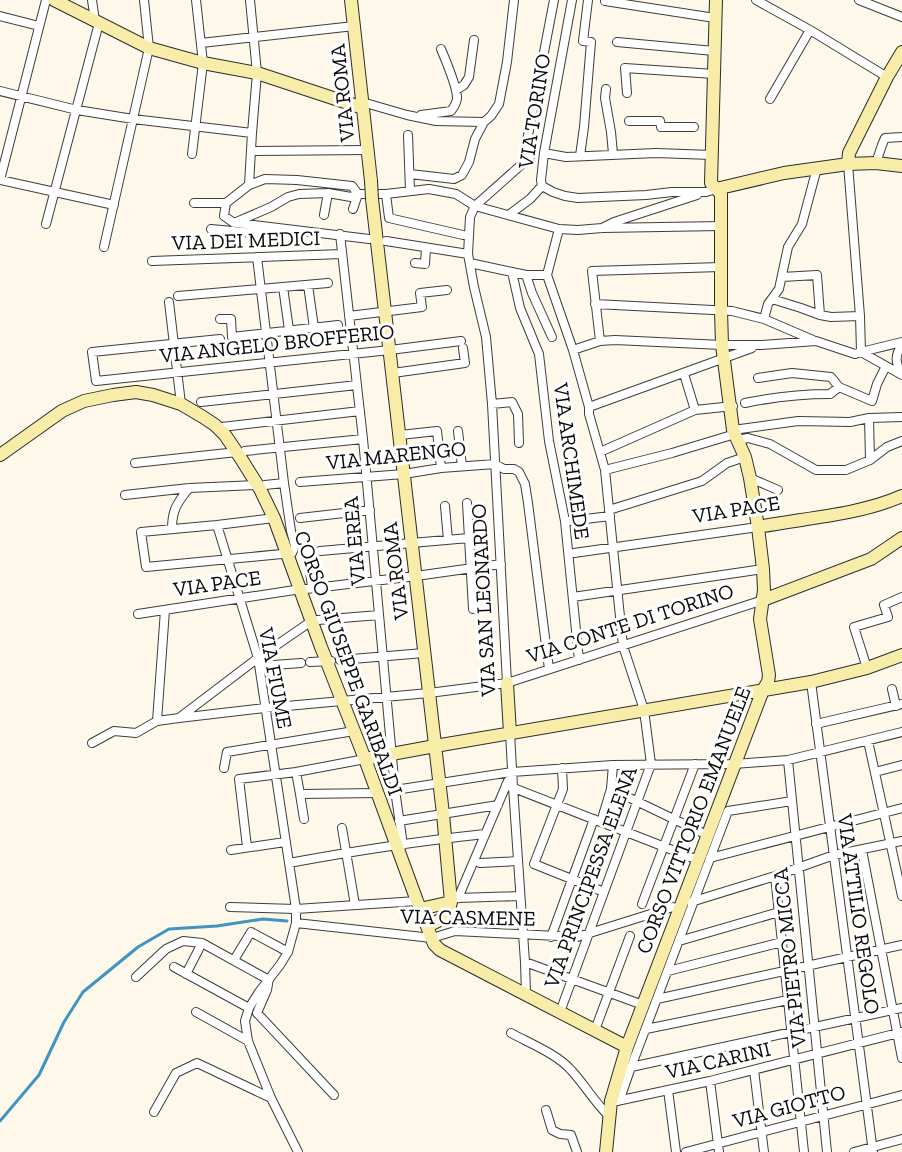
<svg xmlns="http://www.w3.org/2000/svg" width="902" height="1152" font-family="'Zilla Slab',serif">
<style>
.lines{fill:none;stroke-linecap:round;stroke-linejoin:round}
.stream{stroke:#3f94c1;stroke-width:3}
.street-casing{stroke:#3d3d3d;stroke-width:10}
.secondary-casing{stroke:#2c2c2c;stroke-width:14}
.street{stroke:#fff;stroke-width:8}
.secondary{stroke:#f8eca9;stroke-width:12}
.secondary-bridge-casing{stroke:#2c2c2c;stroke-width:14;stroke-linecap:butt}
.secondary-bridge{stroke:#f8eca9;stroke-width:12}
.labels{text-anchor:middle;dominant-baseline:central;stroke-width:6;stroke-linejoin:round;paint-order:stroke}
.street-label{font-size:21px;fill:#0a0a0a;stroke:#fff}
</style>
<rect width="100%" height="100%" fill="#fdf8e9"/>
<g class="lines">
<path class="stream" d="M0,1121L39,1075L64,1022L83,992L138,947L169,929L217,926L263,919L287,921"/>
<g class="street-casing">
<path id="street" d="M46,0L0,180L114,205
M92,0L95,21
M756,0L810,30L887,77
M859,0L902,17
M605,1L715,18
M0,16L39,26
M617,42L714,51
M201,43L354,26
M606,89L605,98L611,132L613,154
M456,90L464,85L469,77L474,40
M0,91L77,110L133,119L252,133
M627,93L625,68L714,74
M770,99L810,30
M362,102L407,115L436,121L484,122
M421,115L451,111C454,107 457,103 457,98C457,86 446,61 441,49
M629,121H660L661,127H694
M408,135L410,191
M251,151L368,150
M544,153L566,157L656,153L712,155
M192,154L203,63L196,0
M580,156L584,127L591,42L583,41L588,0
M876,163L882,145L885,138L902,137
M410,174L454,179L462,175L469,162L475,139L484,122L491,116L499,104L507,62L514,0
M249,185L252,133L257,73L250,0
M542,186L553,192L565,196L578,198L646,195L672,192H706L716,189
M386,194L389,218L463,235
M194,203H226L249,185L265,179L297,180L352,186L358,194
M226,203L224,216L234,223L271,207L288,197L299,194L328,193L351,197L358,194H386L429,189L456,194L475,206L559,229L578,230L602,228L721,226
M353,209L358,194
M510,214L530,199L542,186L541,180L544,153L572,0
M324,215L328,193
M237,223L369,239
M46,224L99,23
M602,228L614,222L697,195
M211,229L254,233L279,232
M559,229L547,275L573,350L589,407V414L605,470L623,646L644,710L651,764L560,1012
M340,234L363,439L395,790L403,845
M386,241L468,254
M104,247L149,48L144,0
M257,257L284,483L291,531L295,546L292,553L146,567L141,532L217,525L274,518
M152,261L342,254
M415,263L425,264L426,248
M470,263L526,275H547
M512,272L520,308L539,354L549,441L565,521L579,660
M526,275L532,293L552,337
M782,277L817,275L820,315
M308,285L314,328
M283,287L291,344
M178,296L328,283
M772,299L801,308L820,315L831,317L860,316
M169,302L181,404
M595,304L732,311L764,319L813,340
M349,316L422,307L420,293L447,290
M220,319H231L232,337L338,325
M764,319L768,304L779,289L788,247L802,224L817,168
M220,339L92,352L96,381L390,350L461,341
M600,341L592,271L720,267
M573,350L600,341L615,340L722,345H761L816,341L855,354L861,352L860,316L848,164
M861,352L902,375
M861,352L902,342
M393,373L465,363L463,348
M684,374L695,410
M901,374C896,363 894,356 902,345
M758,378L792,373L831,377L839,387
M201,402L357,385
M745,403C774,397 801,394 830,394L839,387L872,401L877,384L886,366
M492,404L512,402L518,414L519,443
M589,407L752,348
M869,418L870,460
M222,427L360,411
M733,430L798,421L850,422L869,418L902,417
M458,431L462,466
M400,435L437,431L441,468
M738,440L748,438L770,444L816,470H846L870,460L887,447L902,441
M245,451L363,439
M600,452L695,410L733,406
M135,463L237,452
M605,470L672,453L735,434
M750,478L778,490
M300,482L404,474L441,468L495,464L504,469H514L519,472L525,484L528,503L549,669
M265,485L284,483
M125,495L189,488L257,485
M467,503L469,538
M445,506L448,540
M609,510L702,481L727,463L745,457
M300,518L370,510
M569,521L610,516
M217,525L258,658L296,909V923
M172,529C172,510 177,503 189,488
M320,551L469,538L473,609
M308,552L312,588
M574,553L758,527
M306,589L416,576L501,564
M573,597L763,569
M165,610L157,721L179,718L258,658L313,620
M138,614L301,589
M318,620L379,615
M340,660L424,653
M310,662L331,661
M260,666L301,663
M867,668L854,627L888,617L884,605L902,597
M811,682L873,1152
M507,683L492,404L486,337L474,287L468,254L470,217L475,206L530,157L531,153L526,146L554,0
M892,689L896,706
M179,718L265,708L429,693L507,683L763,600
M816,724L902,704
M510,733L513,787L525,962L526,994
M868,741L902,896
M92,743L114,731L136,733L157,721
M788,760L827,1152
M224,768L227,752L354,731
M562,768L563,789L534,864L604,892
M296,772L300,794L378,793
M875,772L902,765
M506,785L698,860
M611,789L707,835
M395,790L512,772L613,765L734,764L788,760L902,732
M300,794L304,819
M399,821L498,805
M601,822L611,789L613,765
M342,828L355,905
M247,847L239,779L296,772L365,759
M231,850L285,842
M862,850L902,1058
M710,858L902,808
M289,863C354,851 419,841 485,834
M480,863L518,861
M775,876L804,1152
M458,898L508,781
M455,899L458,898L520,896
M691,902L775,876L834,855L902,841
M642,904L695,764
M230,907L296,909L417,901
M551,937L594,819
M679,941L779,912
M234,960L251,932L288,952
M525,962L643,1005
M174,967L249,1008
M668,971L782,942
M186,974L202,943L206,945
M136,977L166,949L183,941L202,943L269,980
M268,984L267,990L257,1013L334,1095
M657,999L902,945
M196,1012L248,1041
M646,1029L788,1000
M595,1030L630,936
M511,1033C529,1043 557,1054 571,1070C585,1085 595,1103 610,1117
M631,1067L902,1008
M754,1070L764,1152
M710,1081L719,1152
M668,1090L676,1152
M621,1100L622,1093L631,1067L728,811L792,801
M617,1101L710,1081L902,1032
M546,1110L552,1130L560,1134L571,1135L577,1152
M154,1112L176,1073L197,1063L271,1098
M298,1152L271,1098L248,1041L245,1021L249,1008L259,992L280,965L288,952L296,923L432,938L455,931L577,937L673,907
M686,1152L902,1095
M854,1152L902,1139"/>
</g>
<g class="secondary-casing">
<path id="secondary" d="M54,0L149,48L203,63L257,73L363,108
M351,0L371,181
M848,164L849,153L887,77L902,52
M716,189L784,173L848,164L876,163L902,166
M372,199L443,814L451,902C448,918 441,920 427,926
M0,455L62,411L84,401L113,395L136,392L153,395L181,404L203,417L215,425L225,435L240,457L260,489L274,518L321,647L365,759L417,901L434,944L440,950L627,1047
M758,527C805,518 859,515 902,496
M763,600L871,559L902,538
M507,683L510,733
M365,759L435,746L811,682L867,668L902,655
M420,909L451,902
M606,1152L611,1101L627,1047L763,690L768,682L769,675L760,619L764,590L763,569L758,527L750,478L745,457L733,430L722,345L721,310V194L711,183L716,0"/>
</g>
<use href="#street" class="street"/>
<use href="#secondary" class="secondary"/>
<g class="secondary-bridge-casing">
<path id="secondary-bridge" d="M371,181L372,199"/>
</g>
<use href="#secondary-bridge" class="secondary-bridge"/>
</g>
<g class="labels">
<g class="street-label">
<text transform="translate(342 93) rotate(-96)">VIA ROMA</text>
<text transform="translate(534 111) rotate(-81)">VIA TORINO</text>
<text transform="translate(246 240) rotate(-2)">VIA DEI MEDICI</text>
<text transform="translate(277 343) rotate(-6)">VIA ANGELO BROFFERIO</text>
<text transform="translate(396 455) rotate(-6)">VIA MARENGO</text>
<text transform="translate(572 461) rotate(82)">VIA ARCHIMEDE</text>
<text transform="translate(736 509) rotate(-9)">VIA PACE</text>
<text transform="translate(354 541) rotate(-95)">VIA EREA</text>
<text transform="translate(395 571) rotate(-97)">VIA ROMA</text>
<text transform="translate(217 583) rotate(-8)">VIA PACE</text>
<text transform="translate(483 600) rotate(-93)">VIA SAN LEONARDO</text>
<text transform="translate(630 623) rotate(-18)">VIA CONTE DI TORINO</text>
<text transform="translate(349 663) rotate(70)">CORSO GIUSEPPE GARIBALDI</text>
<text transform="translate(276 678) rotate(79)">VIA FIUME</text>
<text transform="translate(693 820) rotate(-69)">CORSO VITTORIO EMANUELE</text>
<text transform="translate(590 877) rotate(-70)">VIA PRINCIPESSA ELENA</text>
<text transform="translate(859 914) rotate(82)">VIA ATTILIO REGOLO</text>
<text transform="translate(468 917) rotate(1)">VIA CASMENE</text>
<text transform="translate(789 958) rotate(-96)">VIA PIETRO MICCA</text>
<text transform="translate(718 1060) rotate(-13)">VIA CARINI</text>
<text transform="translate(789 1106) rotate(-15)">VIA GIOTTO</text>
</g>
</g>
</svg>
